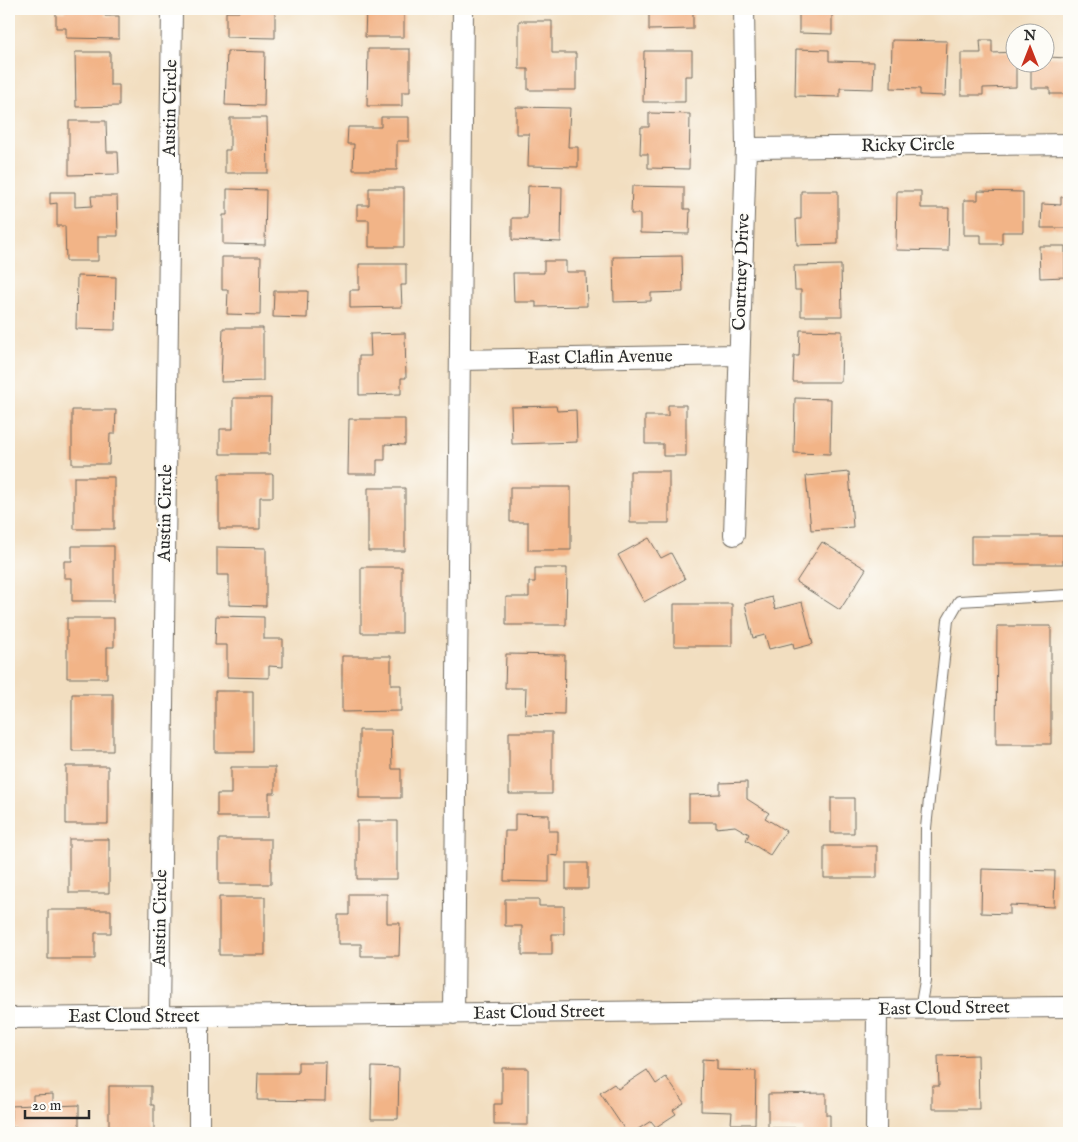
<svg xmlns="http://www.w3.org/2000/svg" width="1078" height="1142" font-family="'IM FELL English',serif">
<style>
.building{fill:#f2b487}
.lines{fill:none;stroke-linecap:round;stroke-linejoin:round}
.service-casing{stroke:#716a5f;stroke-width:12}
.minor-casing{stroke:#716a5f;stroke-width:22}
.service{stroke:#fff;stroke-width:10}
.minor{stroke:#fff;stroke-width:20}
.labels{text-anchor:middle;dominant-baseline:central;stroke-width:4;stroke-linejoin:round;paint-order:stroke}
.street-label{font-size:18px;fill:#2b2b2b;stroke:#fdfcf7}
</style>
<rect width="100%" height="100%" fill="#fdfcf7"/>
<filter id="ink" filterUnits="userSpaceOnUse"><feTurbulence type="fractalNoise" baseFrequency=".02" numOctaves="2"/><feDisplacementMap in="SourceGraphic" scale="10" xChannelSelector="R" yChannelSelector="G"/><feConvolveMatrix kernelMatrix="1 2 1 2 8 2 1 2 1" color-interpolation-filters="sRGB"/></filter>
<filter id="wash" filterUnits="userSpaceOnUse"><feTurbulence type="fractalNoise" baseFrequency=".0096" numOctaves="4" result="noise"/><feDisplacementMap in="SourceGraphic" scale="20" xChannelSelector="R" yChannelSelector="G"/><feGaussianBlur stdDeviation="1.12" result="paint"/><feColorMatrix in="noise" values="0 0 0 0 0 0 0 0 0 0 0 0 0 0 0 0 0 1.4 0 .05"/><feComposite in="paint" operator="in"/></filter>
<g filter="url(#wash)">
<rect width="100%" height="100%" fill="#f2dec0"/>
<g id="blocks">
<path class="building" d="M65,9H105V16H119V39L66,38V28H56V12H65Z
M239,9H275V38L226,37V12H239Z
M366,9H404V37H365Z
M649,9H693V29L649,30Z
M799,9H842V11H832V34L799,33Z
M519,21H552V53H576V90H528V69H519Z
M892,40L947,41L945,96L920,95V89L891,88Z
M980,40H992V53L1016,52V87L983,88V95H961V53H981Z
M368,49H410V92H402V106H367Z
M796,49L829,50V61L874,62L873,89L840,88V97L795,96Z
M227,51L265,52L264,106L225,105Z
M644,51H692V76H685V102H643Z
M75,52H110V85H119V106L76,107Z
M1046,57L1069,58V94H1050V88H1031V62H1046Z
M516,107L570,108L568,147H578V167L528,166L529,134H516Z
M649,113L690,114L689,169L648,168V154H640L641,127H649Z
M381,117H409V141H397V170H353L354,144H347L348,127H381Z
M230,118H267L268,173H225V150H230Z
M69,121H106L107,152H118L119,174L69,175Z
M528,186L562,187L561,242L512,240V218H527Z
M632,186L684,187V209H690L689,234L640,233V214H631Z
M369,188H404V247H369V220H357V205H369Z
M227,189L266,190L265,245L223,244V215H227Z
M801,191H838V244L797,245L796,219H801Z
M897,191H921V208H949L948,251L896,250Z
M978,191L1023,192V232H1002V244H981V235H964V200H978Z
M50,192H75V207L92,206L91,196H117L118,236H98V261H66L65,226H57V203L50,204Z
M1061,197H1069V228H1041L1042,204L1061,205Z
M1039,246H1065V277L1040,278Z
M682,256L683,292L651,293V301L614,302L613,257Z
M222,257H261L260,315L227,314L228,290H222Z
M544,261H566V272H586L587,306L536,307V302H514L513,273H544Z
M359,264H406V285H401L402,307L350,308V290H359Z
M841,265L842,316H801V290H795L794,266Z
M77,276L116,277L115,330L76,329Z
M274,291H308L307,318L273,317Z
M223,328H263V381L221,382Z
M800,330L842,331L841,382H793L794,356H799Z
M405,333L406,378H401V394L359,395V356H371L370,334Z
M233,398H271L270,454H220V429H233Z
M795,398L831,399L830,454L794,453Z
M668,405H686V456H663V444H645V416H668Z
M556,406L557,411L576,410L577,442L512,444L511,407Z
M72,410H116L115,434H110L109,464H72Z
M349,419H405V445L385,444V460H377V474H348Z
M630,471H669V523H630Z
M849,472L853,527L811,530L806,476Z
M219,474H273V497H260V529H219Z
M74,477H114V529H74Z
M510,487H571V550H528V522H510Z
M368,488H405V551H368Z
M971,536H1063V564H971Z
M649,538L661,558L671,553L685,579L644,602L618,555Z
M822,542L866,569L840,610L796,582Z
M72,546H114V601H72V578H64V561H72Z
M217,547L266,548V606L229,605V575H217Z
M361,567H402V633H361Z
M535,568H567L566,625H506V597H529V582H535Z
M772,597L775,609L802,602L813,644L794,649L793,643L769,649L765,635L753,638L745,604Z
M674,604H732V646H674Z
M216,616L264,617V639H283V667L269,666V678L227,677V645H215Z
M67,618H114V647H107V678H67Z
M997,626H1051V744H996Z
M506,654L565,655L564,715L525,714L526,688H505Z
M342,656H391V685H401V711L342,712Z
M215,691H253V752H215Z
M72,694H113V751H72Z
M359,730H391L392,769H401V798H359Z
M509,732H552V794H509Z
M66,766H108V824H66Z
M231,767H275V793H269V817H217V794H231Z
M747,782V799L769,813L765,818L786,831L770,855L746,840L749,834L735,826L716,828V822H689V795L720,794V783Z
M831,798H854V833H831Z
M515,814L549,815V831H558V856L549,855V882L504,881L505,831H515Z
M357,821H397V879H357Z
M69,839H109V893H69Z
M219,839H271V884H219Z
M824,846H877V878H824Z
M566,863H588V889H566Z
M982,869L1055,871L1054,907L1010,905V914L981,913Z
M349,894H387V923H400L399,956H361V944H338V915H349Z
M219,897H265V955H219Z
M505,899H539V906H564V934H552V955H522V926H505Z
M48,910H111V933H95V959H48Z
M978,1055L979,1109H932V1086H939L938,1056Z
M702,1059L717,1060V1070L756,1071L755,1124H731L732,1112L701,1111Z
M298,1062H326L325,1101L257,1100L258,1073H298Z
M372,1067L399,1068L398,1119H371Z
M502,1068H528V1125H494V1104H502Z
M647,1070L656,1084L666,1077L684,1103L673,1110L676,1114L656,1127L651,1121L632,1133H627L600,1093L614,1084L618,1089Z
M109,1086H151V1105H154V1133H109Z
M826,1093V1115H830V1133H803V1128H768V1094Z
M53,1094V1106L79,1105V1132L18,1133V1128H11V1106L33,1105V1095Z"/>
</g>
</g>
<g filter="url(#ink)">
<use href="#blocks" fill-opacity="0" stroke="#716a5f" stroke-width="1"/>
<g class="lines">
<g class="service-casing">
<path id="service" d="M920,1009L925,981L926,828L948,620L959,601L1069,595"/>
</g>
<g class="minor-casing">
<path id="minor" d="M746,148L1069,144
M460,360L739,355
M734,535L746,148L744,9
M454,1014L463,9
M159,1017L172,9
M9,1018L1069,1007
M199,1133V1017
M876,1133L877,1009"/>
</g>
<use href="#service" class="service"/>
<use href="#minor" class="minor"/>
</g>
</g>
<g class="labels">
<g class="street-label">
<text transform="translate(171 108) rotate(-89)">Austin Circle</text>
<text transform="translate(908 146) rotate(-1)">Ricky Circle</text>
<text transform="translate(742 272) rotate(-88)">Courtney Drive</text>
<text transform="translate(600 358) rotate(-1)">East Claflin Avenue</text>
<text transform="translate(166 513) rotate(-89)">Austin Circle</text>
<text transform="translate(161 918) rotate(-89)">Austin Circle</text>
<text transform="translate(944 1009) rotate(-1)">East Cloud Street</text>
<text transform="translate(539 1013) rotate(-1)">East Cloud Street</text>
<text x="134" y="1017">East Cloud Street</text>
</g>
</g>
<rect width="1078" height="1142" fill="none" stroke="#fdfcf7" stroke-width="30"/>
<g transform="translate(1030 48)"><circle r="24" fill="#fdfcf7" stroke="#a9a8a5"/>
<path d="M0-4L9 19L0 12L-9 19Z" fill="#c8321e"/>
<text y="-8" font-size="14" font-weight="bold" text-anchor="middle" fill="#2b2b2b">N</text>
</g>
<path d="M25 1110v8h64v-8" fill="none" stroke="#2b2b2b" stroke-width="2.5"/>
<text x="32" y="1110" font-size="15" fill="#2b2b2b" stroke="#fdfcf7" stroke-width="4" paint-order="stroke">20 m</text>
</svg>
